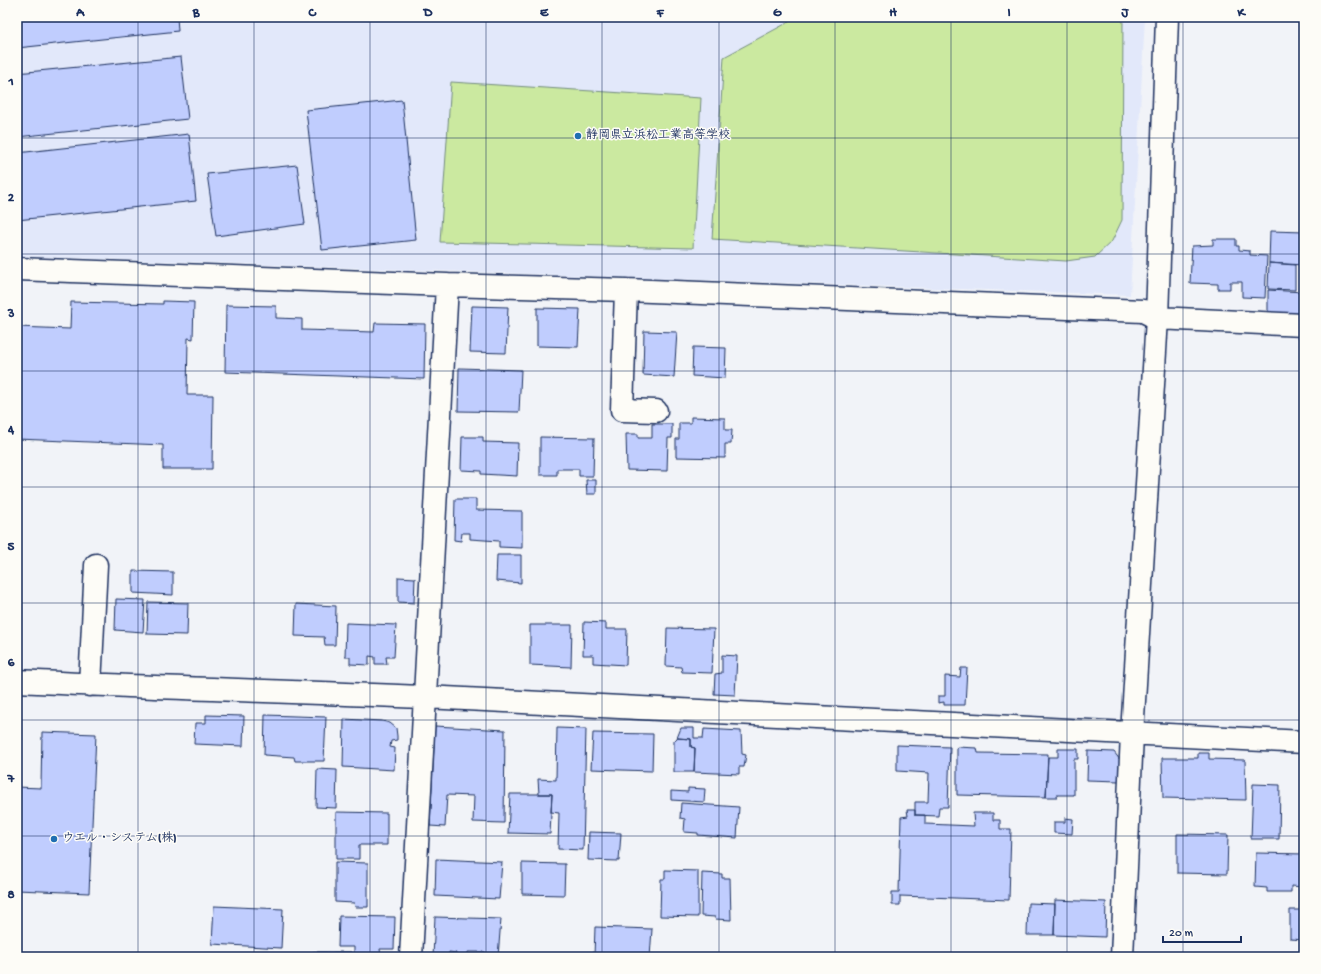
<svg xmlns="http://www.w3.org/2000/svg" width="1321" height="974" font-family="'Gochi Hand','Klee One',sans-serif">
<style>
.built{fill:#e2e8fa}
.green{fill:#cbe9a0;stroke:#738c7f}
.building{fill:#c0cdfe;stroke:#1b2f5e}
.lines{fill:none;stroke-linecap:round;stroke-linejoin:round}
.minor-casing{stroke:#1b2f5e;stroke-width:25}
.minor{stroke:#fdfcf7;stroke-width:22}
.grid{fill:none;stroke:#1b2f5e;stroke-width:1;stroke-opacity:0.55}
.poi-dot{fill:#1f6fb2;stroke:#fdfcf7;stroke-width:1.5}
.labels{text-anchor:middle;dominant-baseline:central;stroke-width:3;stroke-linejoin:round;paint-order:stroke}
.poi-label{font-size:12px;font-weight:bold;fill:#1b2f5e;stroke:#fdfcf7;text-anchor:start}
.neatline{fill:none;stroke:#1b2f5e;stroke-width:1.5}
.grid-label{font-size:13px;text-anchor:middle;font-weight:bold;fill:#1b2f5e}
</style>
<rect width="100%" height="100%" fill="#f1f3f8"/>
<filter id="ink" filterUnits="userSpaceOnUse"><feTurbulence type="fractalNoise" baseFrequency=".025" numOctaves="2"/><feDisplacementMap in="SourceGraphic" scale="8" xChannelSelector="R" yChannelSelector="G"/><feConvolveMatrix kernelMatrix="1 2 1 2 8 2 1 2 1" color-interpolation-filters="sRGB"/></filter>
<g filter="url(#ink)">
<path class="built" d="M17,17H1145L1130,295L17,256Z"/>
<path class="green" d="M792,17H1123L1122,220L1112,241L1095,257L1066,261L712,239L724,57L787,23Z
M451,82L701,98L693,248L440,242Z"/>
<path class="building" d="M17,17H177L178,31L17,48Z
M181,57L188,119L17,137V73Z
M402,100L416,240L322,250L306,110Z
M189,134L196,201L17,220V153Z
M297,165L305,224L216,236L207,174Z
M1270,231L1304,232V265L1269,263Z
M1213,239H1236V246H1239V250L1250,251V255L1267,256L1265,298L1242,297V282H1230V289H1218V284L1190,283L1192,246L1213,245Z
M1269,263L1295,265V290L1268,289Z
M1268,290L1304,292V316L1268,315Z
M163,301L194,302L193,339L188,338L187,395H213L212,469H163V445L17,439V327L70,329L71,302L163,304Z
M226,305L276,306V318L302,319V330L374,332L375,323L425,324L424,379L225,372Z
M472,306L508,307L506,353L470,352Z
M537,308L580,309L578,347L537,346Z
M644,331L677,332L674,377L643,375Z
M693,347L726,348L725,378L692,376Z
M459,368L521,370L519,412L458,411Z
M691,417L725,418V430H732L731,444H725V458L676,457V439H679V423H691Z
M652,424H672V438H668L667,471L627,470L626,434H638V438H652Z
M462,437H483V442L518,443L517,476L481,474V471L461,470Z
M540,437L594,438L593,476H579V469H557V475H540Z
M586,480H596V494H587Z
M455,499H476V510L522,511V548L499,547V541L470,539V533H462L461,541L454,540Z
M497,555H521V583L496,581Z
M133,571L173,572V595L133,593Z
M398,577L415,578L414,603L398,602Z
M116,599L145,600L143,632L115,630Z
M148,602L188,603L187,635L147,634Z
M296,604L336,606L335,645H325L324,637L295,636Z
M584,622L606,623V629H627L626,665L593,663V655H583Z
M346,623L396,625L394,657H386L387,664H375V657L369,656V665L350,664V657H345Z
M530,625H572L571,667L530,665Z
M667,628L714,629L712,673L682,672L681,667L666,666Z
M722,655L737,656L735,695L714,694L715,674L722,673Z
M961,668H967L965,705H944V702L938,703V696H945V676L960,677Z
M206,715L244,716L243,746L194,744L195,723H206Z
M265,715L326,717L324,761H295L294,757L264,755Z
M344,719L382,721L390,723L396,728L397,736V740L391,741L390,747L395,748L394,770L343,767Z
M435,726L505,730L504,823L473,822L474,796L447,795L445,827L430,826Z
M557,728L586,729L583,850L558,849L559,813L551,812L552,794H539L538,779L556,780Z
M681,728H694V738H703L704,729L741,731L742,754L746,755L744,767H739V774L694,772L695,748L691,747V739L677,738Z
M42,732L96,734L89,893L17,890V787L41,788Z
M593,733L653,734L652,771L591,769Z
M677,738L691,739V747L695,748L694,772H674V741Z
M897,745L950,747L948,807H939L938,816L915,815V802H928L929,773L897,771Z
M957,747L977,748L978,753L1048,754L1046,797L957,795Z
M1058,749H1078V759H1074V795H1057V797H1046L1048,757H1058Z
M1088,751L1114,752L1120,760L1119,781L1087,780Z
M1198,753H1209V759L1245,760L1246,800L1163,798L1162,758H1198Z
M317,769L337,770L336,808L316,807Z
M1253,784L1280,785L1279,839H1251Z
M688,788L705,789L704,802L671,800V791L688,792Z
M510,794H552L550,834L508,833Z
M681,803L739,807L737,838L698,835V833L684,832L685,819L680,818Z
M907,810H915V815H925V824L974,826L973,813H993V820H1000V829H1011L1009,900L900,896V905H892V892H899L901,817L908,816Z
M336,812L387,813V845H359V859H336Z
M1065,818L1073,819L1072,834L1054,833V822H1065Z
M589,832L621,833L619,861L588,860Z
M1177,834L1228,835L1227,874L1177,873Z
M1256,853L1304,854V887L1291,886V892H1267V888L1255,887Z
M436,859L502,862L499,899L435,896Z
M335,862L368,863V907H355L354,903L335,902Z
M522,863L565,864L564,895L522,894Z
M665,870L698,871V917L660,916L661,879H665Z
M702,873L722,874V878H730L731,920L715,919V917L701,916Z
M1055,900L1106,902L1105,937L1054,935Z
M1028,903L1055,904L1054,935H1027Z
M214,906L283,909L281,948L212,944Z
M1290,910H1304V940L1290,939Z
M339,916L395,917L394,949H380L381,956L354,955V947H338Z
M435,917L501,919L498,957H485V952H468V957H455L456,953L449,952V957H433Z
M595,927L652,929L650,957H594Z
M313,952H351V957H313Z"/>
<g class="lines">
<g class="minor-casing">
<path id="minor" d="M17,269L447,285L626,290L1143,311L1157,318L1304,325
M626,290L622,410L656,411
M17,681C153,688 289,691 425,697C718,710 1011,729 1304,742
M90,685L96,565
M411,957L447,285
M1122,957L1132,734L1157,318L1167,17"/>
</g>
<use href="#minor" class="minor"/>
</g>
</g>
<path class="grid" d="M138,17V957M254,17V957M370,17V957M486,17V957M602,17V957M719,17V957M835,17V957M951,17V957M1067,17V957M1183,17V957M17,138H1304M17,254H1304M17,371H1304M17,487H1304M17,603H1304M17,720H1304M17,836H1304"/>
<g class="poi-dot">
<circle cx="578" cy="136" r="4"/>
<circle cx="54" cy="839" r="4"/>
</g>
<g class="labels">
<g class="poi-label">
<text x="586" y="136">静岡県立浜松工業高等学校</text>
<text x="62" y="839">ウエル・システム(株)</text>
</g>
</g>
<rect width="1321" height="974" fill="none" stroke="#fdfcf7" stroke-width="44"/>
<path d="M1163 936v6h78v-6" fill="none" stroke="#1b2f5e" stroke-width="2"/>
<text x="1169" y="936" font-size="12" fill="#1b2f5e" stroke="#fdfcf7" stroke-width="3" paint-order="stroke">20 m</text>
<rect x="22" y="22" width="1277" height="930" class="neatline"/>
<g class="grid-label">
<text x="80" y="16">A</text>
<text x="196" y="16">B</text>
<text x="312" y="16">C</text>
<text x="428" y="16">D</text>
<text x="544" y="16">E</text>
<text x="660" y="16">F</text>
<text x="777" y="16">G</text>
<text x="893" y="16">H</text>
<text x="1009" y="16">I</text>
<text x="1125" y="16">J</text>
<text x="1241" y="16">K</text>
<text x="11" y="85">1</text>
<text x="11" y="201">2</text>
<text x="11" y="317">3</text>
<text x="11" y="433">4</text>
<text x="11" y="550">5</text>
<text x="11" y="666">6</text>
<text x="11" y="782">7</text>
<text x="11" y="898">8</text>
</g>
</svg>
